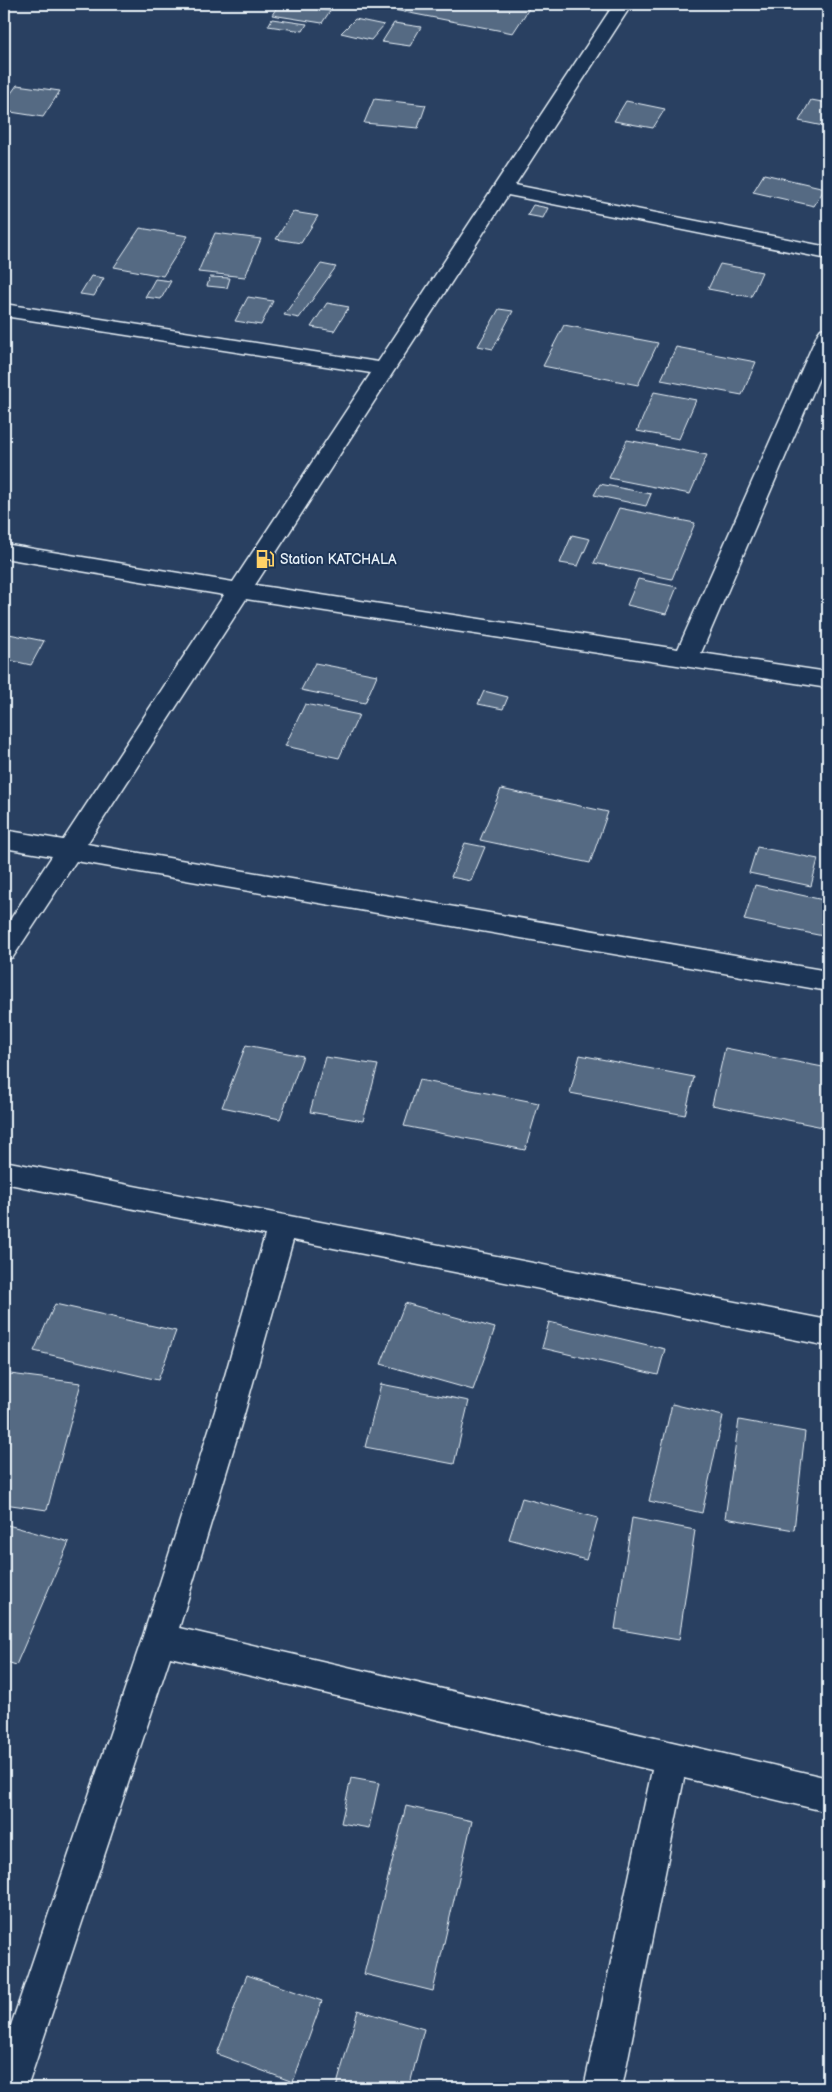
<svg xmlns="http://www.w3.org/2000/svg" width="832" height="2092" font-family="'Balsamiq Sans',sans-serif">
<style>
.building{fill:#556a83;stroke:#e8f1f8}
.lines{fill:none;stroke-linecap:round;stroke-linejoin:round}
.minor-casing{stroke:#e8f1f8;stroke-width:3}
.minor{fill:#1d3557;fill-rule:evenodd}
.labels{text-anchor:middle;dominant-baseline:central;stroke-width:4;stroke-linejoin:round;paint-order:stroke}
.poi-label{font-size:14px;fill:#e8f1f8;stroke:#1d3557;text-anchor:start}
</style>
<rect width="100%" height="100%" fill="#294061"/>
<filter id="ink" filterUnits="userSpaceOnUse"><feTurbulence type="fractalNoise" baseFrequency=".02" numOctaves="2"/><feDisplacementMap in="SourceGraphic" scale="10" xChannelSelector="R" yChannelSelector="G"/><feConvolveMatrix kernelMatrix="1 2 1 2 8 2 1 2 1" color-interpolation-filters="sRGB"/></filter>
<g filter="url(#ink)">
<path class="building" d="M279,4H282L330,11L322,23L272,15Z
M397,4H532L513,33L394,10Z
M272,19L307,24L303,31L268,26Z
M355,19L384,25L371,40L341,33Z
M394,23L421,27L410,46L382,42Z
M17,85L60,91L43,117L4,111V103Z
M374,99L426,105L418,128L364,123Z
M811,100L828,103V127L799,121Z
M626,101L665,109L653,128L614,121Z
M764,174L825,188L814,206L753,192Z
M533,205L548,208L543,218L527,215Z
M293,212L318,216L301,243L276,239Z
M140,228L188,236L163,276L114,267Z
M215,233L261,239L245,277L198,272Z
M321,264L336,267L299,318L284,315Z
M720,264L762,272L751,297L708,289Z
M91,276L104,278L94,296L80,294Z
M210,277L230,278L227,288L207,286Z
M155,279L171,281L161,299L145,297Z
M248,297L273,301L261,325L235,321Z
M327,303L349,307L334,331L311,327Z
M499,309L513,311L493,349L478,346Z
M564,325L658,343L638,385L543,366Z
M676,347L756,362L742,395L661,380Z
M654,392L696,400L679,439L637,431Z
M627,440L707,455L690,494L609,478Z
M600,484L651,494L646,506L594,495Z
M619,508L695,523L672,579L594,563Z
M572,535L590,539L578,566L560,563Z
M638,579L677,587L666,614L627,605Z
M4,633L44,641L31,665L4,659Z
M315,663L377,675L365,703L301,690Z
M484,691L508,697L503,709L478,704Z
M305,704L359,715L339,758L285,746Z
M501,789L608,812L590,863L480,840Z
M465,843L485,847L471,881L451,877Z
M757,847L818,859L811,886L749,873Z
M755,885L828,901V937L744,920Z
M246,1045L303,1056L280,1119L222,1107Z
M725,1048L828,1068V1128L712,1105Z
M580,1055L694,1077L685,1115L570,1093Z
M325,1057L378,1065L363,1121L310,1112Z
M419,1080L539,1103L525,1150L404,1126Z
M405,1303L495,1328L473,1390L381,1364Z
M55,1304L176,1331L158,1380L34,1351Z
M549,1322L665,1349L658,1375L542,1348Z
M10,1374L81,1383L47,1510L4,1504V1396Z
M381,1384L469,1401L454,1464L365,1447Z
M672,1404L723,1416L702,1513L649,1501Z
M739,1420L805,1432L794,1530L725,1518Z
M522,1498L598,1518L586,1560L509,1539Z
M632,1518L695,1530L679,1640L615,1629Z
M4,1524L69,1542L16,1665L4,1661Z
M351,1778L379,1783L369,1828L341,1823Z
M406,1806L472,1821L433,1991L364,1974Z
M247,1975L322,2001L293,2082L217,2054Z
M358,2010L424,2029L409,2088H336Z"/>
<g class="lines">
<g class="minor-casing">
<path id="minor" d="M614,4H632L515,185L828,247V259L508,195L255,585L678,649L818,333L821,329L828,327V357L701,653L828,672V688L246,599L87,844L828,971V991L76,861L13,957L4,960V929L52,856L4,848V830L63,840L224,595L4,558V544L233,582L371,373L4,316V304L378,362Z
M4,1161L828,1320V1346L293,1240L245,1411L179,1628L828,1778V1812L684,1778L622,2088H584L652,1770L170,1657L27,2088H4V2046L142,1639L215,1411L265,1235L4,1183Z"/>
</g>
<use href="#minor" class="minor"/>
</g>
</g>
<defs>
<g id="fuel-bare" transform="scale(1.5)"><path d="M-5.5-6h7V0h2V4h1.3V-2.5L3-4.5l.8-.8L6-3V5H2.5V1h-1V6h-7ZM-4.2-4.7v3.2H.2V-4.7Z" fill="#ffd166" stroke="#1d3557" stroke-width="2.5" paint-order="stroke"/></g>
</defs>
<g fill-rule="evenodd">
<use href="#fuel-bare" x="265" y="559"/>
</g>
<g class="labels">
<g class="poi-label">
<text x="280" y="559">Station KATCHALA</text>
</g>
</g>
<rect width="832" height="2092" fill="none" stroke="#1d3557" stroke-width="20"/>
<rect x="10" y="10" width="812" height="2072" fill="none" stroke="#e8f1f8" stroke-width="2" filter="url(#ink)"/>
</svg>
